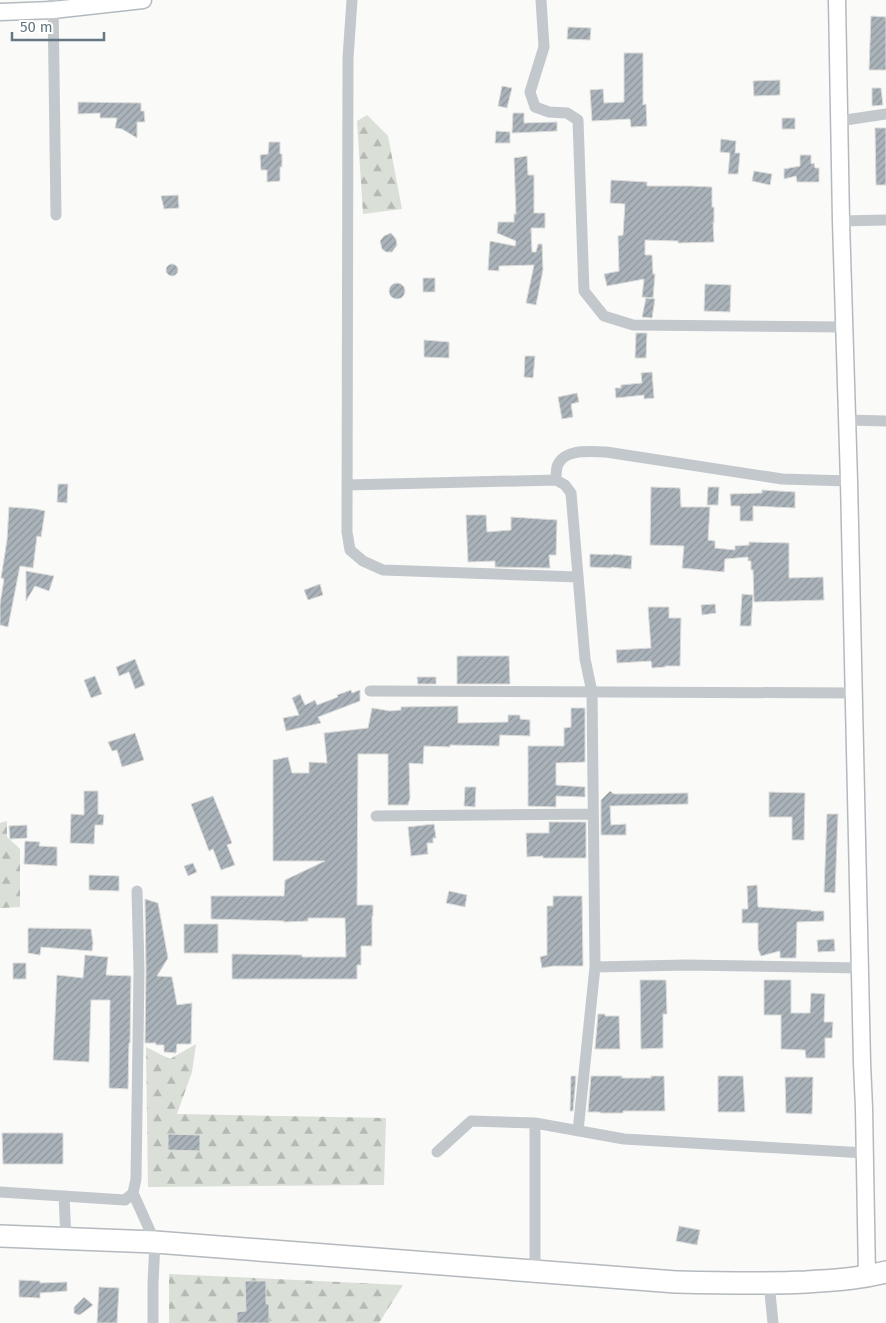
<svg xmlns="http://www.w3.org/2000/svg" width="886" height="1323" font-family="'Fira Sans',sans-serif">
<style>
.forest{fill:url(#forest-firs)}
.building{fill:url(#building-hatch);stroke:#dcdcda}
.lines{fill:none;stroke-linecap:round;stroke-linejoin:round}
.secondary-casing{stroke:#b3babf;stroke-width:19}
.highway-casing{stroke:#b4b9bd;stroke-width:24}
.street{stroke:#c3c8cc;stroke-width:11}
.secondary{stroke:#fff;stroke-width:16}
.highway{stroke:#fff;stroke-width:21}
</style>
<defs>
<pattern id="forest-firs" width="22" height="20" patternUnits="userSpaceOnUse" patternTransform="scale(1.25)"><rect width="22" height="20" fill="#dadfd7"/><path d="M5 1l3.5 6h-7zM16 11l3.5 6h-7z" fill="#b4b9b4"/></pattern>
<pattern id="building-hatch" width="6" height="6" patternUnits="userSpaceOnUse" patternTransform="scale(1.25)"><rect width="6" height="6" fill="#aab3b9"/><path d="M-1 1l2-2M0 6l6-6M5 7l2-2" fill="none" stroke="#8e969c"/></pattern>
</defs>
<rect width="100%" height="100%" fill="#fafaf8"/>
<path class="forest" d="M367,115L388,136L402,209L363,214L357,121Z
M7,821V837L20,849V907L0,908V823Z
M196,1044L192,1072L177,1114L386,1118L384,1185L148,1187L146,1047L170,1059Z
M169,1274L403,1285L379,1323H169Z"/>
<path class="building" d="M871,16L886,17V70H869Z
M568,27L591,28L590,40L567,39Z
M624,53H643V105L646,104L647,126L631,127L630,119L592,121L590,90L603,89L604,103L624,102Z
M780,80V95L754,96L753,81Z
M502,86L512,88L507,108L498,106Z
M872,88H881L883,105L872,106Z
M78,102L141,103V111H144L145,122H137V138L122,129L115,128L117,118H100V113L78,114Z
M513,113H524V123L557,122V131L512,133Z
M782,118H795V129H782Z
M875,128H886V185H876Z
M496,131L510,132V143H495Z
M721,139L736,141L735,153H740L738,174H728L730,153L720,152Z
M269,142H280V154H282V167H280V181L267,182V170H261L260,155L268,154Z
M800,155H811V164L814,163L815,168H819V182H797L796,176L784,179V169L800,166Z
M527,156L528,175H534V213H545V228H531L532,252H536L538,244H542L543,270L536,305L526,303L534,265L499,266V271L488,270L490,241L515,246L516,241L497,233L498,222H514V214H516L514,158Z
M754,171L772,174L770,185L752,181Z
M611,180L647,182V186H691L712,187V207H714V223L713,222L714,242L678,243V241L645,240V255H652L653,274H655L653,298L642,297L644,279L607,286L604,274L619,271L618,236L623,235L625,204L610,203Z
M178,195L179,208L164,209L161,196Z
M391,233L396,239L397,245L392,252H386L382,249L380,241L384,236Z
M166 270a6 6 0 1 1 12 0a6 6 0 1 1-12 0Z
M423,278H435V292H423Z
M389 291a8 8 0 1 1 16 0a8 8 0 1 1-16 0Z
M705,284L731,285L730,312L704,311Z
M646,298L655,299L652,318L642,317Z
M636,333H647L646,358H635Z
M424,340L449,342V358L424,357Z
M525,356H535L533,378L524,377Z
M652,372L654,398L644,399V395L616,398L615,388H621V385L642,383L641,373Z
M577,393L579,402L571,404L573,417L562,419L558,397Z
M58,484H68L67,503L57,502Z
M651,487L680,488L681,507H710L708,540L715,541V548L735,550V546L749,545V542L789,543V578L823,577L824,600L754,602L753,570H751V561H748V557L725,559L724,572L682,568L684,546L650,545Z
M708,487H719L718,505H707Z
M762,490L795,492V508L753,506V521H740V506H731L730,494L762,493Z
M9,507L36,509L45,511L41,537L37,536L33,568L20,566L8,627L0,625V604L4,579L1,578L7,540Z
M466,515H486L487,532L511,530V517L557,520L556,555H549L550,568L495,567V561L468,562Z
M590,554L613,555V554L632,556L631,569L611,567V568L590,567Z
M26,571L54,576L49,591L35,586L26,601Z
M320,584L323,595L308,600L304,590Z
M742,594L753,595L751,626H740Z
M715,604L716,613L702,615L701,605Z
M648,607H669V618H681L680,666H665V667L652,668L651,661L617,663L616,650L651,648Z
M457,656H509L510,684H457Z
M135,659L145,685L135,689L129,672L119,676L116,667Z
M95,676L102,694L91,698L84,680Z
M417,677H436V684H418Z
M351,690L352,693L360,690V701L318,717L321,723L286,731L283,718L299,715L292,698L300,694L305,705L315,700L317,705L338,697L337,695Z
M458,706V723L508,722V715H520V719L530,720V736L500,735L499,746L450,745V747L424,746L423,764L409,763L410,798L408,805H388V754H358L357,905H373V916H372V946H361V965H357V979H232V954L302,955V957H346L345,918H308V921L284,922V921L211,919V896H284L285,880L325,861H273V760L288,757L292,773H309V762L327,763L324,733L368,728L372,708L390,711L401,710V707Z
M571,708H585V762L556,763V785L585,787V797L556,796V807L528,806V746H564V728L571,727Z
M135,733L144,760L122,767L117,750L112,751L108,742Z
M465,787H476L475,807L464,806Z
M84,791H98V814L104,815L103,825H95L94,844L70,843L71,814L84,815Z
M610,791L614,794L688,793V804L610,806L611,825L626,824V835H601V800Z
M769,792L805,793L804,840H792V817H769Z
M213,796L232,843L227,845L235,865L221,870L213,849L209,851L191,804Z
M827,814H838L835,893L824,892Z
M549,822H586V858H543V856L527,857L526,833H549Z
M434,824L436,838H433V843H427L428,854L411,856L408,827Z
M27,825V838L10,839L9,826Z
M25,841L40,842L39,846L57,847V866L24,864Z
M193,863L197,872L188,876L184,866Z
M89,875L119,876V891L89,890Z
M757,885L758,907L811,910V911H824V921L797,922L796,958H780V951L761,956L758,949V923H742V909H748L747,886Z
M449,891L467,895L465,907L446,903Z
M553,896H582L583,966H553L542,968L540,957L547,955V906H553Z
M145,899L158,903L168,958L157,976L172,977L177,1005L192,1003L191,1044H177L176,1053L164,1052V1045H156V1043H145L146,970Z
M184,924H218V953H184Z
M28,928L91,929L93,943L92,951L41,947L40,955L28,953Z
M834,939L835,951L818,952L817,940Z
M85,955L108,957L106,975L131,976L130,1043H129L128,1089L109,1088L110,1000H91L89,1062L53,1060L57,975L83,978Z
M13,963H26V979H13Z
M640,980H666L667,1014H663V1048L641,1049Z
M764,980H791V1013H810L811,993L825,994L824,1022H833L832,1038H825V1058H806L805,1050L781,1049V1015H764Z
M598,1014H605V1016H619L620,1049H595Z
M571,1076H576L573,1111H570Z
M591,1076H622V1078H651V1076H664L665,1111H623V1113H600V1112H588Z
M718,1076H743L745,1112H718Z
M785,1077H813L812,1114L786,1113Z
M2,1133H63V1164H3Z
M168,1134L200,1135V1151L168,1150Z
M679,1226L700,1230L697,1245L676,1241Z
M19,1280L40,1281V1283L67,1282V1291L40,1293V1298L19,1297Z
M245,1281H266V1304H269V1323H237V1312L246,1311Z
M99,1287L119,1288L117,1323H97Z
M84,1297L93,1305L81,1314L79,1315L76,1314L74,1313V1307Z"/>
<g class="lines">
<g class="secondary-casing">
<path id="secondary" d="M837,0L841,221L849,481L862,1063L864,1108L867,1277
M0,12L53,10L143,0"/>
</g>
<g class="highway-casing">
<path id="highway" d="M0,1236L155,1242L676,1282C720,1283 763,1284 806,1282C834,1280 859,1279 886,1272"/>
</g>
<path class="street" d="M53,0L56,215
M352,0L348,58L347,532L350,550L363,561L383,570L578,577
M541,0L544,47L530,92L535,107L549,112L567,113L578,120L584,291L604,316L633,325L844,327
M839,121L886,114
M841,221L886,220
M847,420L886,421
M347,485L556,480
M370,691L853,693
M376,816L592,814
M595,967L592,692L585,659L571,493L565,485L556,480C556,475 556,468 558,464C566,448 592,452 606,452L782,479L849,481
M578,1131L595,967L686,965L860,968
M437,1152L471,1121L535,1123L624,1139L865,1153
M0,1192L125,1200L133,1193L136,1179L139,970L137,891
M133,1193L155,1242L153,1283V1323
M64,1196L66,1239
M535,1271V1123
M769,1283L773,1323"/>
<use href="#secondary" class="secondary"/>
<use href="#highway" class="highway"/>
</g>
<path d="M12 32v8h92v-8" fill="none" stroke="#657683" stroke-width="2.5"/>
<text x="20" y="32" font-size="15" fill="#657683" stroke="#ffffff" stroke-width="4" paint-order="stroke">50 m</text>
</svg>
